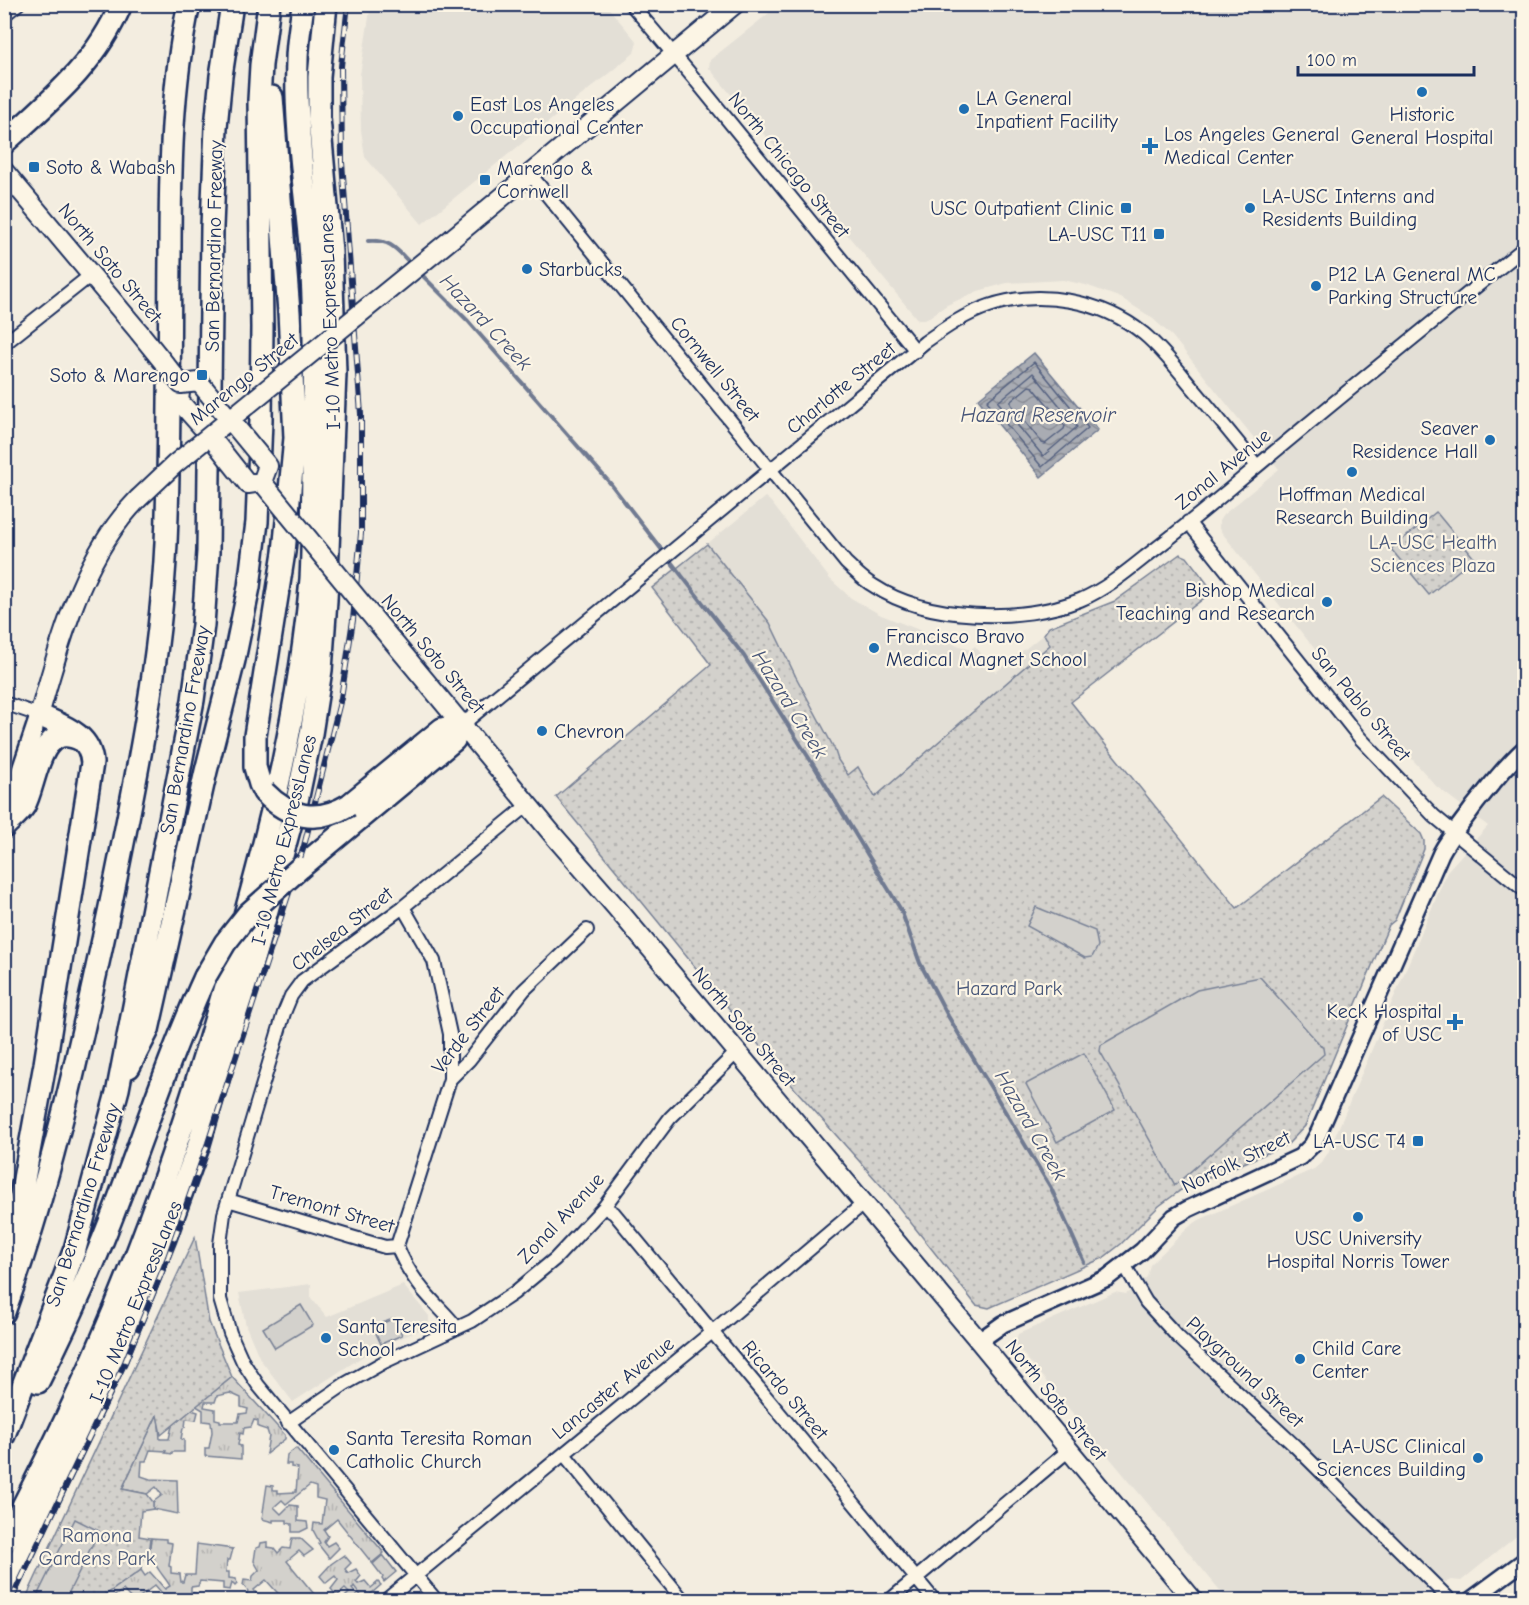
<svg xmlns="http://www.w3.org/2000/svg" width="1529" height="1605" font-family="'Comic Neue',sans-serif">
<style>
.built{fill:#e3dfd6}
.grass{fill:url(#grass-tufts);stroke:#778095;stroke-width:1.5;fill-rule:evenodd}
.park{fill:url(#park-dots);stroke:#778095;stroke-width:1.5}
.garden{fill:#d3d1cc;stroke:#778095;stroke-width:1.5}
.water{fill:url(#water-waves);stroke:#707a91;stroke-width:1.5}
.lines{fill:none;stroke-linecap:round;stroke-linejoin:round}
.shore{stroke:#546180;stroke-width:1.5}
.stream{stroke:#707a91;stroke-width:4}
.minor-casing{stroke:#1b2f5e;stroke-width:16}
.tertiary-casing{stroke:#1b2f5e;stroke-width:20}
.secondary-casing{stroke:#1b2f5e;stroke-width:21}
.primary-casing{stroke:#1b2f5e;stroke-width:22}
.motorway-casing{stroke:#1b2f5e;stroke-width:26}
.minor{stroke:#fcf5e5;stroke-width:12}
.tertiary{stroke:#fcf5e5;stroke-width:15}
.secondary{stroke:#fcf5e5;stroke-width:16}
.primary{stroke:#fcf5e5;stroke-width:18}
.motorway{stroke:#fcf5e5;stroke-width:21}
.rail-casing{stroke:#1b2f5e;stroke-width:6}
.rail{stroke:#fcf5e5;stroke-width:4;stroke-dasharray:11;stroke-linecap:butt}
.primary-bridge-casing{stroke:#1b2f5e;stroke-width:22;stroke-linecap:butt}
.motorway-bridge-casing{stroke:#1b2f5e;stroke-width:26;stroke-linecap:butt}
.primary-bridge{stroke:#fcf5e5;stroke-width:18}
.motorway-bridge{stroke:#fcf5e5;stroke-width:21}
.poi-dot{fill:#1f6fb2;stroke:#fcf5e5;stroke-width:2}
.labels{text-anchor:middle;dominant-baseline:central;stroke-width:4.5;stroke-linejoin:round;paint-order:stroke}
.poi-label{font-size:20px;fill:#1b2f5e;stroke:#fcf5e5;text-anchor:start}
.street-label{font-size:20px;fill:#1b2f5e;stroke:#fcf5e5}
.park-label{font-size:20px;fill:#49587a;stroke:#fcf5e5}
.water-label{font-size:21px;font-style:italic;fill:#465478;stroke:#fcf5e5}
</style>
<defs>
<pattern id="grass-tufts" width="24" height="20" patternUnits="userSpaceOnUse" patternTransform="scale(1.5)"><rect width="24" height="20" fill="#d3d1cc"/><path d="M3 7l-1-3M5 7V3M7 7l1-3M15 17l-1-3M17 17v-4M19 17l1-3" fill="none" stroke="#b5b4b2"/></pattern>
<pattern id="park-dots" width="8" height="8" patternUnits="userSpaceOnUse" patternTransform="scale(1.5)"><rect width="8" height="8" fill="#d3d1cc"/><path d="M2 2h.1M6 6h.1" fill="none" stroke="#b5b4b2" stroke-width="1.8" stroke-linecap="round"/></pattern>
<pattern id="water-waves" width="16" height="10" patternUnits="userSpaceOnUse" patternTransform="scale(1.5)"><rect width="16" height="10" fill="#a9acb3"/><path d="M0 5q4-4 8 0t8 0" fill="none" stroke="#898c95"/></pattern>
</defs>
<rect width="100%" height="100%" fill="#f3ede0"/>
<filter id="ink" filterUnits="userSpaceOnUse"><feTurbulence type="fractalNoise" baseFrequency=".0167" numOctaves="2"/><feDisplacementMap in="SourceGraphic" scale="12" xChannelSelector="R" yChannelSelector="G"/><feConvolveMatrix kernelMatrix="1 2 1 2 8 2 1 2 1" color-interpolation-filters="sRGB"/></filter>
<g filter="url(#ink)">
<path class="built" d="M371,4L606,5L637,42L634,53L422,224L365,157L361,130L360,75Z
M779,5H1524V1530L1461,1581L1451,1580L1424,1591L1421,1600H1228L1015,1344L1018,1334L1115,1292L1126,1294L1147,1277L1150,1265L1189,1227L1199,1220L1314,1169L1321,1163L1328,1153L1448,870L1488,826L1436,786L1383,726L1369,717L1219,529V521L1223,515L1279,469L1172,336L1151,317L1121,298L1086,285L1063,280L1007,283L978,291L947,305L925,320H918L709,68L710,60Z
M765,497L771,502L830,579L851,598L881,615L970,650L975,646L996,672L1044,634L1050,645L875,798L858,768L848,775L838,760L834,748L796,677L770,623L707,544Z
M311,1284V1298L327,1317L403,1285L429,1316V1326L371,1351L293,1402L260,1359L246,1326L239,1293Z"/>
<path class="grass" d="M232,1377L285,1435V1439L266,1454L269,1436L267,1430L258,1427V1421L254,1420L251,1427L244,1428L243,1434L240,1433L238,1445L241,1446V1459L205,1456V1448H209L212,1432L211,1422L203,1421V1410L196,1406ZM230,1393L241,1398V1407L248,1409L247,1413L240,1414L238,1422H220V1420L215,1419V1409L204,1407L205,1402H215L217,1396Z
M191,1410L198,1412L196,1420L186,1419L185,1427L183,1428L181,1439L184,1440V1452H172V1454L165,1453L166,1451L150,1450L146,1461H142L141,1476L150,1479L177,1480L178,1514L153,1509V1502L162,1495L156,1487L147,1494L122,1489L158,1413L160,1439H169L172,1426Z
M296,1448L384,1553L372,1563L337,1519L324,1530L328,1536L324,1542L327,1546L334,1542L339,1548L329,1558L318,1544L320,1543L313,1530L314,1523L322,1524L325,1500L316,1498V1487L310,1485L286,1504L282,1500L274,1507L281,1514L290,1505L298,1506V1521L307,1522L308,1528L300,1532H292V1524L287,1523V1520H273V1522L262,1519L267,1485L273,1486V1490H278V1493L296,1492L298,1468L291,1467V1464H286L287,1455Z
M151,1538L166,1539V1542L172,1543L169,1566L171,1567V1573L180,1574L181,1582H183L185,1575H195L197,1544L233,1549L230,1560H227L226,1572H229V1578L236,1579L237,1584L235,1586L232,1583L230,1590L223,1589V1583L200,1581L198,1586L191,1587V1592L198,1594L197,1600L181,1599V1600H168L155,1585L140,1597L141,1600H132L123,1590L109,1600H98L141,1570L145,1576L150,1572L165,1589L170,1586C164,1575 153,1567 154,1555L149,1554Z
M292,1538H300L313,1550L304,1556L299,1551L287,1561L319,1600H284L266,1580L254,1590L257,1595L252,1600H247L245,1597L248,1591L243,1585L244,1580L252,1581L253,1576L259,1570L254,1561L256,1548L260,1547L261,1543L267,1542V1547L274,1548L278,1553L283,1548L290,1549Z
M344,1555L351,1563L345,1569L348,1573L356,1569L361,1576L356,1582L358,1584L365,1581L371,1588L378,1582L381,1585L364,1600L354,1586L352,1589L361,1600H342L349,1593L345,1589L337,1596L331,1589L338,1580L335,1576L326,1583L320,1576L331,1564Z
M383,1555L396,1572L384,1582L382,1579L383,1577L373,1564Z"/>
<path class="park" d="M1436,512L1474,558L1429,595L1391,549Z
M707,544L770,623L796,677L834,748L838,760L848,775L858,767L875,797L1050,645L1044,634L1049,627L1115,601L1180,554L1187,557L1213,591L1071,702L1237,908L1381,797L1421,834L1424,841V849L1395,920L1389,925L1305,1126L1288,1144L1181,1190L1159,1206L1121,1244L1103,1258L989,1308L976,1305L885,1190L795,1089L556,797L711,665L652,588Z
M195,1237L209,1322L232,1377L161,1435L157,1415L122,1489L147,1494L153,1502V1509L141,1511L139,1536L151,1538L149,1554L144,1553L141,1570L98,1600H25Z"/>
<path class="garden" d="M1036,907L1095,931L1098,946L1092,957L1085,958L1027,926Z
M1260,977L1323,1048L1324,1054L1175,1185L1100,1051L1101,1045L1197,990Z
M1084,1053L1115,1110L1057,1142L1026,1084Z
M301,1305L313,1325L275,1348L263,1328Z
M395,1318L402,1335L381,1344L373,1327Z
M75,1519L99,1531L65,1600H35Z"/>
<path class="water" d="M1034,353L1098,430L1041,477L978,399Z"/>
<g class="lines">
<path class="shore" d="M1034,362L1088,428L1042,467L987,401Z
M1033,373L1077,427L1043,456L998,402Z
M1029,386L1033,387L1065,426L1064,429L1045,444L1042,443L1011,404V401Z"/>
<path class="stream" d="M368,241C391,239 397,250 412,265
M420,273L468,321L610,483L744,656L816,769L901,910L920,963L948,1016L1051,1188L1084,1262"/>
<g class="minor-casing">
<path id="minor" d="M631,4L692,76L916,351
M4,15L18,4
M530,174L846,563C855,571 863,580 874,586C927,621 1022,623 1080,600C1104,590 1125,573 1145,557C1178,532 1211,505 1243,478C1336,400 1430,324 1524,248
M4,344L91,275
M1188,522L1360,738L1434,816L1524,890
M4,703L39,715
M463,724L925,342C945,328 965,314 989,306C1040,289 1102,300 1144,334C1163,350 1178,370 1193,388C1215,414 1236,440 1257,466
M403,907L434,961L450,1034V1079
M228,1200L385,1247L397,1246C405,1266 417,1284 431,1299C440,1309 449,1317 457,1328
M604,1207L614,1213L934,1600
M397,1246L450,1079L469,1060L524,990L587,930
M1125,1266L1146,1302L1178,1337L1295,1446L1450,1600
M288,1423L345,1384L384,1362L472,1321L514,1293L555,1259L604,1207L670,1118L736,1053
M564,1454L683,1600
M386,1600L712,1332L863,1204
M436,1600L258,1385L243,1362L230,1333L220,1299V1244L224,1214L284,1013L291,996L302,981L403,907L528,805
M890,1600L1069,1450"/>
</g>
<g class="tertiary-casing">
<path id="tertiary" d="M979,1341L1003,1324L1107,1278L1142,1251L1174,1217L1188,1209L1300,1157L1312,1145L1319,1132L1441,853C1450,836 1463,822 1474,806C1490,786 1505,766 1524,749
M1471,1600L1524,1561"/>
</g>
<g class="secondary-casing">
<path id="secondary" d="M4,819L39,715"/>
</g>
<g class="primary-casing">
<path id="primary" d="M4,171L139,332
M454,237L735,4
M181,384L179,401L210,436
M366,609L554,836L615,906L979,1341L1193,1600
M39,715C61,641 81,557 138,499"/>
</g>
<g class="motorway-casing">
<path id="motorway" d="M4,143C49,102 98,62 121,4
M264,792L260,784L255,767V736L284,552L295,438L289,312L272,97
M349,805L442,729L463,724
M4,827C10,820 19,814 24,806C37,783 38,719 81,740
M300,868L454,740L463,724
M129,1067L148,1030L206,771L234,660L249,587L257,522L261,420L262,327L259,100L261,65L269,4
M7,1272L45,1064L92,763C90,733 62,726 39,715
M4,1312C51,1182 80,1047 109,912C134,790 160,668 166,543C170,448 169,352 170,257C170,172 171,87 189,4
M38,1382C63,1333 86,1283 106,1232C140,1147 167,1060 205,977
M4,1435L75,1249L118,1089L193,700L203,625L208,552L212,227L216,127L221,76L232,4
M4,1543C37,1479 70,1414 98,1348C156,1216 200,1079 238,940C272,820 300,704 311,579C313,545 312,510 313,475C315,398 316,320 310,244C304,182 295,122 297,60C297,42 301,23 303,4
M4,1592L115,1360L165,1238L198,1147L261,932L297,801L311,734L321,670L326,600L335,373L331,252L319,118V77L326,4"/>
</g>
<use href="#minor" class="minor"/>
<use href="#tertiary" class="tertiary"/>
<use href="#secondary" class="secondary"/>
<use href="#primary" class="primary"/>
<use href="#motorway" class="motorway"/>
<g class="rail-casing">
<path id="rail" d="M11,1600L125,1362L168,1257L208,1143L304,846L341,698L353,620L361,533V414L342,162L341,66L348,4"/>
</g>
<use href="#rail" class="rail"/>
<g class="primary-bridge-casing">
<path id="primary-bridge" d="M139,332L181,384L199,382L268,466L262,482
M210,436L248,484L262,482
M262,482L366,609
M138,499L175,464L454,237"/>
</g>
<g class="motorway-bridge-casing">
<path id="motorway-bridge" d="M264,792C289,818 317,824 349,805
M205,977L225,943L248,914L300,868"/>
</g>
<use href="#primary-bridge" class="primary-bridge"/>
<use href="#motorway-bridge" class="motorway-bridge"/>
</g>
</g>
<g class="poi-dot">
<circle cx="1422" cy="92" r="6"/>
<circle cx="964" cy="109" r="6"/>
<circle cx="458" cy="116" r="6"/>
<path d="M1147 137h6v6h6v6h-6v6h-6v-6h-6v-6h6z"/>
<rect x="28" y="161" width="12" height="12" rx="3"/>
<rect x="479" y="174" width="12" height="12" rx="3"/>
<rect x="1120" y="202" width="12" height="12" rx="3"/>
<circle cx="1250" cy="208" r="6"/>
<rect x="1153" y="228" width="12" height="12" rx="3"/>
<circle cx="527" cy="269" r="6"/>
<circle cx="1316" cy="286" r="6"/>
<rect x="196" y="369" width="12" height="12" rx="3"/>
<circle cx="1490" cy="440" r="6"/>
<circle cx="1352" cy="472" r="6"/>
<circle cx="1327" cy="602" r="6"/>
<circle cx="874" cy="648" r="6"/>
<circle cx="542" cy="731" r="6"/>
<path d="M1452 1013h6v6h6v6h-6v6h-6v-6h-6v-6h6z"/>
<rect x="1412" y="1135" width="12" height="12" rx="3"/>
<circle cx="1358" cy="1217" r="6"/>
<circle cx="326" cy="1338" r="6"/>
<circle cx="1300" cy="1359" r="6"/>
<circle cx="334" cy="1450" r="6"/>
<circle cx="1478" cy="1458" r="6"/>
</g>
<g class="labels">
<g class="poi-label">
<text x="976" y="98">LA General<tspan x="976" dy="23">Inpatient Facility</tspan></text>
<text x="470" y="104">East Los Angeles<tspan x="470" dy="23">Occupational Center</tspan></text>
<text x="1422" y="114" text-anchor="middle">Historic<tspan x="1422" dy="23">General Hospital</tspan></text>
<text x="1164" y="134">Los Angeles General<tspan x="1164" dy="23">Medical Center</tspan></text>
<text x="46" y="167">Soto &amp; Wabash</text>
<text x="497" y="168">Marengo &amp;<tspan x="497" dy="23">Cornwell</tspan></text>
<text x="1262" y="196">LA-USC Interns and<tspan x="1262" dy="23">Residents Building</tspan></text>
<text x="1114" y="208" text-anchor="end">USC Outpatient Clinic</text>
<text x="1147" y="234" text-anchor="end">LA-USC T11</text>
<text x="539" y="269">Starbucks</text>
<text x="1328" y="274">P12 LA General MC<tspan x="1328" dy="23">Parking Structure</tspan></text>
<text x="190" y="375" text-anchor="end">Soto &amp; Marengo</text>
<text x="1478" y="428" text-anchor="end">Seaver<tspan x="1478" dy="23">Residence Hall</tspan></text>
<text x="1352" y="494" text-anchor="middle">Hoffman Medical<tspan x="1352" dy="23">Research Building</tspan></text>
<text x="1315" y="590" text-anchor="end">Bishop Medical<tspan x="1315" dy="23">Teaching and Research</tspan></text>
<text x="886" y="636">Francisco Bravo<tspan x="886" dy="23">Medical Magnet School</tspan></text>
<text x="554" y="731">Chevron</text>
<text x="1442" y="1011" text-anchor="end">Keck Hospital<tspan x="1442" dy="23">of USC</tspan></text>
<text x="1406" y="1141" text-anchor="end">LA-USC T4</text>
<text x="1358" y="1238" text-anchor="middle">USC University<tspan x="1358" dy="23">Hospital Norris Tower</tspan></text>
<text x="338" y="1326">Santa Teresita<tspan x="338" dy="23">School</tspan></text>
<text x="1312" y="1348">Child Care<tspan x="1312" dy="23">Center</tspan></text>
<text x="346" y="1438">Santa Teresita Roman<tspan x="346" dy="23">Catholic Church</tspan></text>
<text x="1466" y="1446" text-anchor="end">LA-USC Clinical<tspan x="1466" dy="23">Sciences Building</tspan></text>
</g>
<g class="street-label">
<text transform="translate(789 165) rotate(51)">North Chicago Street</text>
<text transform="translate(214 246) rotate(-89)">San Bernardino Freeway</text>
<text transform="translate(110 263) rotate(50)">North Soto Street</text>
<text transform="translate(330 322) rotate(-92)">I-10 Metro ExpressLanes</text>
<text transform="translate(715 369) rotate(51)">Cornwell Street</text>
<text transform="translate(244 379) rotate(-39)">Marengo Street</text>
<text transform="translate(841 388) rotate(-39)">Charlotte Street</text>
<text transform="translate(1223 469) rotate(-39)">Zonal Avenue</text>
<text transform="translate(433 654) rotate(50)">North Soto Street</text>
<text transform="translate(1361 704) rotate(50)">San Pablo Street</text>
<text transform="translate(185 730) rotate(-80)">San Bernardino Freeway</text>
<text transform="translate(284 840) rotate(-76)">I-10 Metro ExpressLanes</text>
<text transform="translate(342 929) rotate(-38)">Chelsea Street</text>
<text transform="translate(744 1027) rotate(50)">North Soto Street</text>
<text transform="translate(468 1030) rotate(-52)">Verde Street</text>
<text transform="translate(1236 1162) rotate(-26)">Norfolk Street</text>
<text transform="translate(83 1205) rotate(-73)">San Bernardino Freeway</text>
<text transform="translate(332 1209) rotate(16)">Tremont Street</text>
<text transform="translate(561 1218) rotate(-47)">Zonal Avenue</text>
<text transform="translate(136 1302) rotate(-68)">I-10 Metro ExpressLanes</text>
<text transform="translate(1245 1372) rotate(43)">Playground Street</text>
<text transform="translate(613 1388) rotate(-39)">Lancaster Avenue</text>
<text transform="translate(785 1390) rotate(50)">Ricardo Street</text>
<text transform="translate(1056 1400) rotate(51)">North Soto Street</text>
</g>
<g class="park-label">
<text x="1433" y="542">LA-USC Health<tspan x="1433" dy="23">Sciences Plaza</tspan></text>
<text x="1009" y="988">Hazard Park</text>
<text x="97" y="1535">Ramona<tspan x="97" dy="23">Gardens Park</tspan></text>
</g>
<g class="water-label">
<text transform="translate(486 322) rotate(47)">Hazard Creek</text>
<text x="1038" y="415">Hazard Reservoir</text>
<text transform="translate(790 704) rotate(58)">Hazard Creek</text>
<text transform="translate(1031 1125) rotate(60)">Hazard Creek</text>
</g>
</g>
<rect width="1529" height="1605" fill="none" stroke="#fcf5e5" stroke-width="24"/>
<rect x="12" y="12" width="1505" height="1581" fill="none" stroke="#1b2f5e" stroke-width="2" filter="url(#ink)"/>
<path d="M1298 66v9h176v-9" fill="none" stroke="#1b2f5e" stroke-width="3"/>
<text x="1307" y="66" font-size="18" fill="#1b2f5e" stroke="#fcf5e5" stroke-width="4.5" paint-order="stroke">100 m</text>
</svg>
